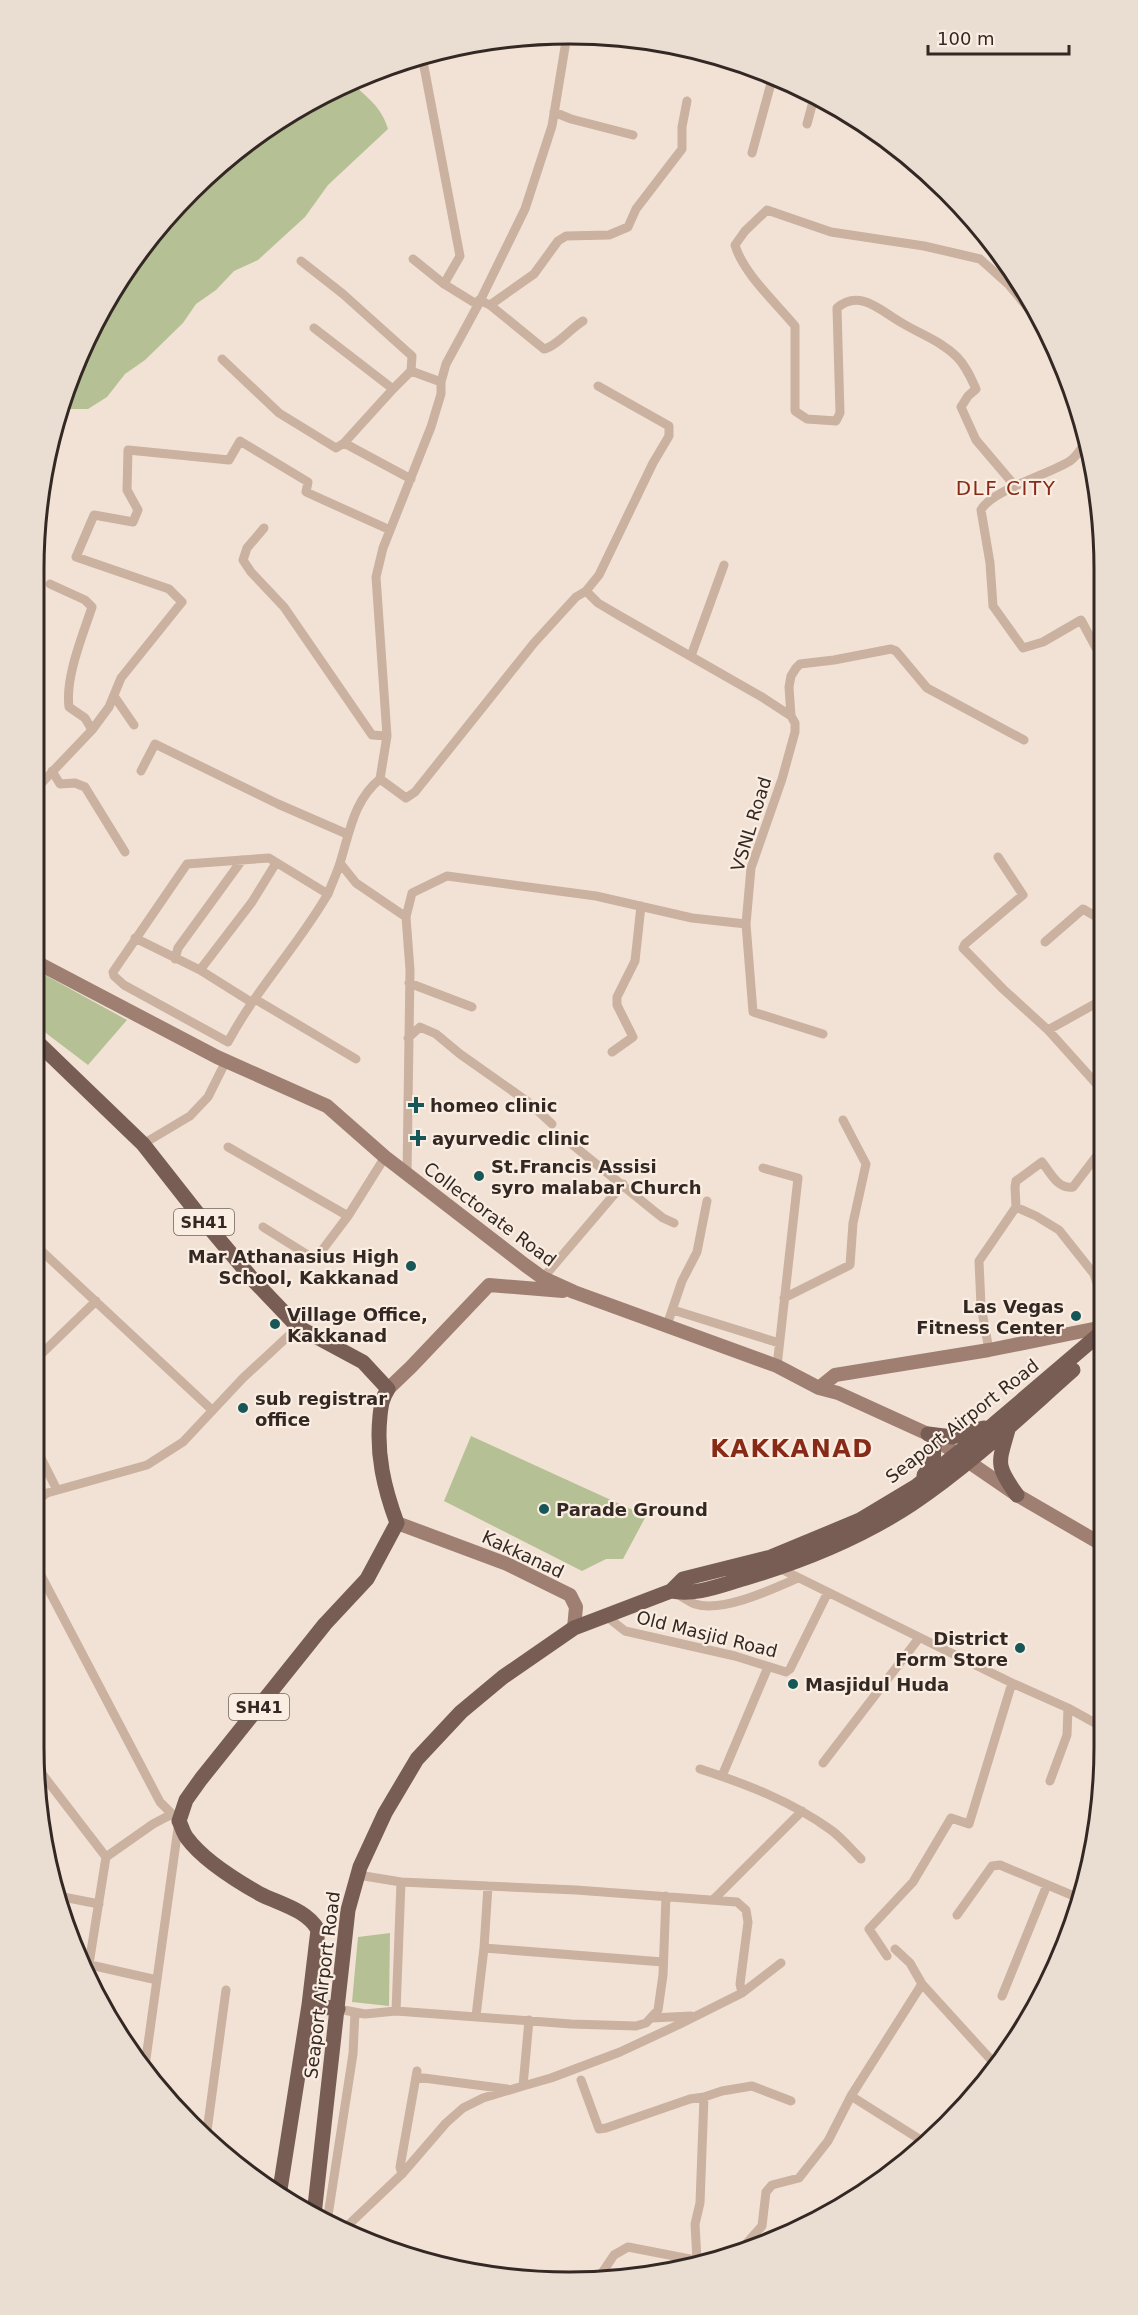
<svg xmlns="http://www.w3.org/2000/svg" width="1138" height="2315" font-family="'DejaVu Sans',sans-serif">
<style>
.green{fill:#b5c194}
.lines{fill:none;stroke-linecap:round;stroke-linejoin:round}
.street{stroke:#cab1a0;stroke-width:9}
.secondary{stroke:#9e7f72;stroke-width:14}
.primary{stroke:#775d54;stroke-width:15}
.poi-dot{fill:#175757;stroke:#faede1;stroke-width:2}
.labels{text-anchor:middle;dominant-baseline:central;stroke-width:4.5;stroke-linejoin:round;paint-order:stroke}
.shield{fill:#faede1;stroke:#6f635d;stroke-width:1.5}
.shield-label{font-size:16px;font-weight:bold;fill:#342824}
.street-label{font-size:18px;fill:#342824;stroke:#faede1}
.poi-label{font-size:18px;font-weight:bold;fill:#342824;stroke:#faede1;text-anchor:start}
.neighbourhood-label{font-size:20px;letter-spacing:1.5px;fill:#872b18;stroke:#faede1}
.district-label{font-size:24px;font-weight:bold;letter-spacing:1.5px;fill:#872b18;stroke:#faede1}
.rim{fill:none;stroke:#342824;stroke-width:3}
</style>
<rect width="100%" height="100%" fill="#f2e2d5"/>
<path class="green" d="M352,82C368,100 380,104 388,129L328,185L305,217L258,260L234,271L216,290L196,304L183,323L145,360L125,374L107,397L88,409H59L88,332L144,243L215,166L301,105Z
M34,969L127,1020L88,1065L34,1024Z
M471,1436L646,1516L623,1559H606L582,1571L444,1501Z
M390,1933L389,2006L352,2002L358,1937Z"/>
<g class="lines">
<path class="street" d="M422,56L460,256L444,284
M554,112L571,119L633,135
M807,124L815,94
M752,153L773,76
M413,259L444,284L478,305
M301,261L343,294L412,356L411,371
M479,300L490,305L534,274L558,241L566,236L609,235L628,227L636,209L682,149V127L687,101
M490,305L544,349C557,346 571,328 583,321
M314,328L393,389L411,371L441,382
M222,359L279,413L336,448L344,443L411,479
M344,443L393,389
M1085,443C1081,449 1076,457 1070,461C1050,474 992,490 981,510L990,563L993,606L1023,648L1043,642L1081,620L1101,657
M1016,487L976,440L961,407L968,396L976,389C971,378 966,366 957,357C941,341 922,335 902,323C882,312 860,288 837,308L840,413L836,421L807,419L795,411V326C776,303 743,273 735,245L745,231L767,210L831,232L924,246L980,259L1009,285L1044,327L1049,344L1069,380
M264,528L247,548L243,560L251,572L284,607L372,735L387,736
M691,656L724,565
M114,696L134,725
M791,716L789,687L791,676L796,668L800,664L834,660L891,649L896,651L927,688L1024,740
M92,730L109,707L121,678L182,602L169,589L76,557L94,515L133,522L138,510L127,490L128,450L229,460L240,441L308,482L306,492L390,530
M52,771L60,784L75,783L85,787L125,852
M141,771L155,744L278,804L347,834
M380,779L406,798L415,792L534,643L576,597L586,591L599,575L653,463L669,436V426L598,386
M34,791L92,730L85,718L69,707C65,677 83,635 92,607L85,600L50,584
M998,857L1023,895L965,944L963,948L1003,989L1048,1030L1102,1090
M340,863L356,883L406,917L410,970L407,1174
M328,894L269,858L187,864L113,972L114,976L124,985L228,1042C255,991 296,948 326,897L328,894C332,883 337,873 340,863C350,831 354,800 380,779L387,736L376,577L383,548L431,427L441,394V382L446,364L478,305L525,209L552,126L567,35
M406,917L412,893L447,876L596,896L692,918L746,924L751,868L782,779L795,732V723L791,716L762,697L620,616L598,603L586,591
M746,924L753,1012L823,1034
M135,938L200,970L251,1002
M1045,942L1083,909L1102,920
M175,959L178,948L242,860
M200,970L252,902L276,863
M409,983L472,1007
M255,999L356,1059
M1048,1030L1102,1000
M408,1038L420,1027L436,1034L460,1054L528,1102L552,1124
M612,1052L633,1037L617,1005V997L635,961L641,906
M563,1137L654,1211L663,1218L674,1223
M143,1144L190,1116L208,1097L226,1061
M228,1147L348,1216L385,1157
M763,1168L798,1178L777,1366
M1016,1207L1036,1216L1059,1230L1094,1274L1103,1301
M263,1227L311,1257H317L348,1216
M33,1243L212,1410
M543,1278L623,1184
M784,1298L850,1265L853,1223L866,1164L843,1120
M673,1310L779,1343
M667,1325L682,1281L697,1252L707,1201
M989,1350L981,1306L979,1261L1016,1207L1015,1187L1016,1181L1042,1162C1050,1172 1058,1190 1073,1187L1102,1149
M33,1362L96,1301
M33,1442L57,1490
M33,1503L47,1493L147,1465L183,1442L243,1378L298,1327
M33,1560L160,1802L179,1821L144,2073
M779,1568L1012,1683L1068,1708L1104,1728
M679,1595C684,1598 690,1602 695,1604C722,1613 773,1589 798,1578
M606,1616L625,1631L735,1656L786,1672L790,1669L828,1592
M1100,1697L1104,1695
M823,1763L919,1638
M36,1766L106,1857L89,1964
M700,1769C746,1784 791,1801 831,1830C842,1838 851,1849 861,1859
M722,1776L768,1667
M1050,1781L1067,1735L1068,1708
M106,1857L153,1824L172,1814
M358,1875L401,1882L576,1890L737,1902L746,1910L748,1922L740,1984L742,1993
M58,1896L99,1904
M713,1900L802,1811
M957,1915L992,1866L1000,1865L1081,1899
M484,1948L663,1962
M895,1949L910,1963L922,1984L993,2062
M887,1956L869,1929L913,1882L951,1818L969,1824L1012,1683
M86,1964L157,1980
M1002,1996L1047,1885
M338,2009L365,2014L396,2011L571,2024L636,2026L646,2023L658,2010L663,1975L666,1896
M396,2011L401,1882
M476,2016L484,1948L488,1886
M652,2018L691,2016
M416,2077L507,2089
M581,2080L599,2129L606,2128L690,2099L704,2097
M523,2086L551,2078L620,2052L680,2024L742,1993L781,1963
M851,2096L924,2142
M207,2131L226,1990
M402,2174L400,2167L417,2071
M327,2222L353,2054L355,2012
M343,2230L402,2174L446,2123L463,2108L483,2098L523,2086L529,2020
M745,2245L762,2226L766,2192L772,2185L799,2178L828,2141L851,2096L922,1984
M697,2260L695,2224L700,2203L704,2097L722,2091L752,2086L791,2101
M600,2276L614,2255L628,2247L695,2260"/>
<path class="secondary" d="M34,961L217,1057L327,1106L385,1157L525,1265L543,1278L574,1292L777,1366L819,1388L838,1393L928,1434L1017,1495L1103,1545
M819,1388L835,1375L989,1350L1103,1327
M388,1389L411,1367L489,1285L563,1291
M397,1523L507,1564L570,1595L576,1607L574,1628"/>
<path class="primary" d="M34,1039L143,1144L202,1219L255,1282L298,1327L363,1362L388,1389C382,1398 381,1406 380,1416C376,1454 384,1488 397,1523L367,1579L325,1624L201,1779L186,1800L179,1821C182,1827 183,1833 187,1838C203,1860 237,1881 260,1894C280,1904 307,1910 318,1930L309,2005L279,2196
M1009,1426C999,1463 994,1463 1017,1495
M928,1434L952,1437L984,1428
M924,1475L933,1464L934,1446
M671,1591C696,1596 721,1585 746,1578C803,1561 862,1537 912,1504C970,1465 1021,1416 1073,1370
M309,2005L338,2009
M314,2215L348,1910L360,1867L385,1813L417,1759L461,1712L503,1677L574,1628L671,1591L683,1579L771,1557L860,1520L915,1487L994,1424L1103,1331"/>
</g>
<g class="poi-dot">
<path d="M413 1096h6v6h6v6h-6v6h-6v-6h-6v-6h6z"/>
<path d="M415 1129h6v6h6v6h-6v6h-6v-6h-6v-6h6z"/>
<circle cx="479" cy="1176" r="6"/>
<circle cx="411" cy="1266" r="6"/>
<circle cx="1076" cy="1316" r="6"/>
<circle cx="275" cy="1324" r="6"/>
<circle cx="243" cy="1408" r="6"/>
<circle cx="544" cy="1509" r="6"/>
<circle cx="1020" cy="1648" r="6"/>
<circle cx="793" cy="1684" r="6"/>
</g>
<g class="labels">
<g class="shield">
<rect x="174" y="1209" width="60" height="26" rx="4.5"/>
<rect x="229" y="1694" width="60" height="26" rx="4.5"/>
</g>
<g class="shield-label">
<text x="204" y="1222">SH41</text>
<text x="259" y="1707">SH41</text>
</g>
<g class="street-label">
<text transform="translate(751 824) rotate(-73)">VSNL Road</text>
<text transform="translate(490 1214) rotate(37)">Collectorate Road</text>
<text transform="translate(962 1421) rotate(-38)">Seaport Airport Road</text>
<text transform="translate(523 1554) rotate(25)">Kakkanad</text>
<text transform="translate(707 1634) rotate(14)">Old Masjid Road</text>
<text transform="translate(322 1985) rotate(-83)">Seaport Airport Road</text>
</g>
<g class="poi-label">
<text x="430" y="1105">homeo clinic</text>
<text x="432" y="1138">ayurvedic clinic</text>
<text x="491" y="1166">St.Francis Assisi<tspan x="491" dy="21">syro malabar Church</tspan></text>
<text x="399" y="1256" text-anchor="end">Mar Athanasius High<tspan x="399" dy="21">School, Kakkanad</tspan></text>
<text x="1064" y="1306" text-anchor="end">Las Vegas<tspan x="1064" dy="21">Fitness Center</tspan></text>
<text x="287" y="1314">Village Office,<tspan x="287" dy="21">Kakkanad</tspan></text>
<text x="255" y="1398">sub registrar<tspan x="255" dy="21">office</tspan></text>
<text x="556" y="1509">Parade Ground</text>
<text x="1008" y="1638" text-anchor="end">District<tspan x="1008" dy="21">Form Store</tspan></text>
<text x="805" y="1684">Masjidul Huda</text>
</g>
<g class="neighbourhood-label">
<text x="1006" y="488">DLF CITY</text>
</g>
<g class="district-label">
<text x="792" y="1449">KAKKANAD</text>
</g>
</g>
<path d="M0 0H1138V2315H0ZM569 44H569A525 525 0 0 1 1094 569V1747A525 525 0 0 1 569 2272H569A525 525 0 0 1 44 1747V569A525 525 0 0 1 569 44Z" fill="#eaddd2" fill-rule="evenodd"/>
<path class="rim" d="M569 44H569A525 525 0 0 1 1094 569V1747A525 525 0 0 1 569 2272H569A525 525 0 0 1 44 1747V569A525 525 0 0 1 569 44Z"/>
<path d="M928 45v9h141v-9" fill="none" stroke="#342824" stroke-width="3"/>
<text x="937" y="45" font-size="18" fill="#342824" stroke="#faede1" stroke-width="4.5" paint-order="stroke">100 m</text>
</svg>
